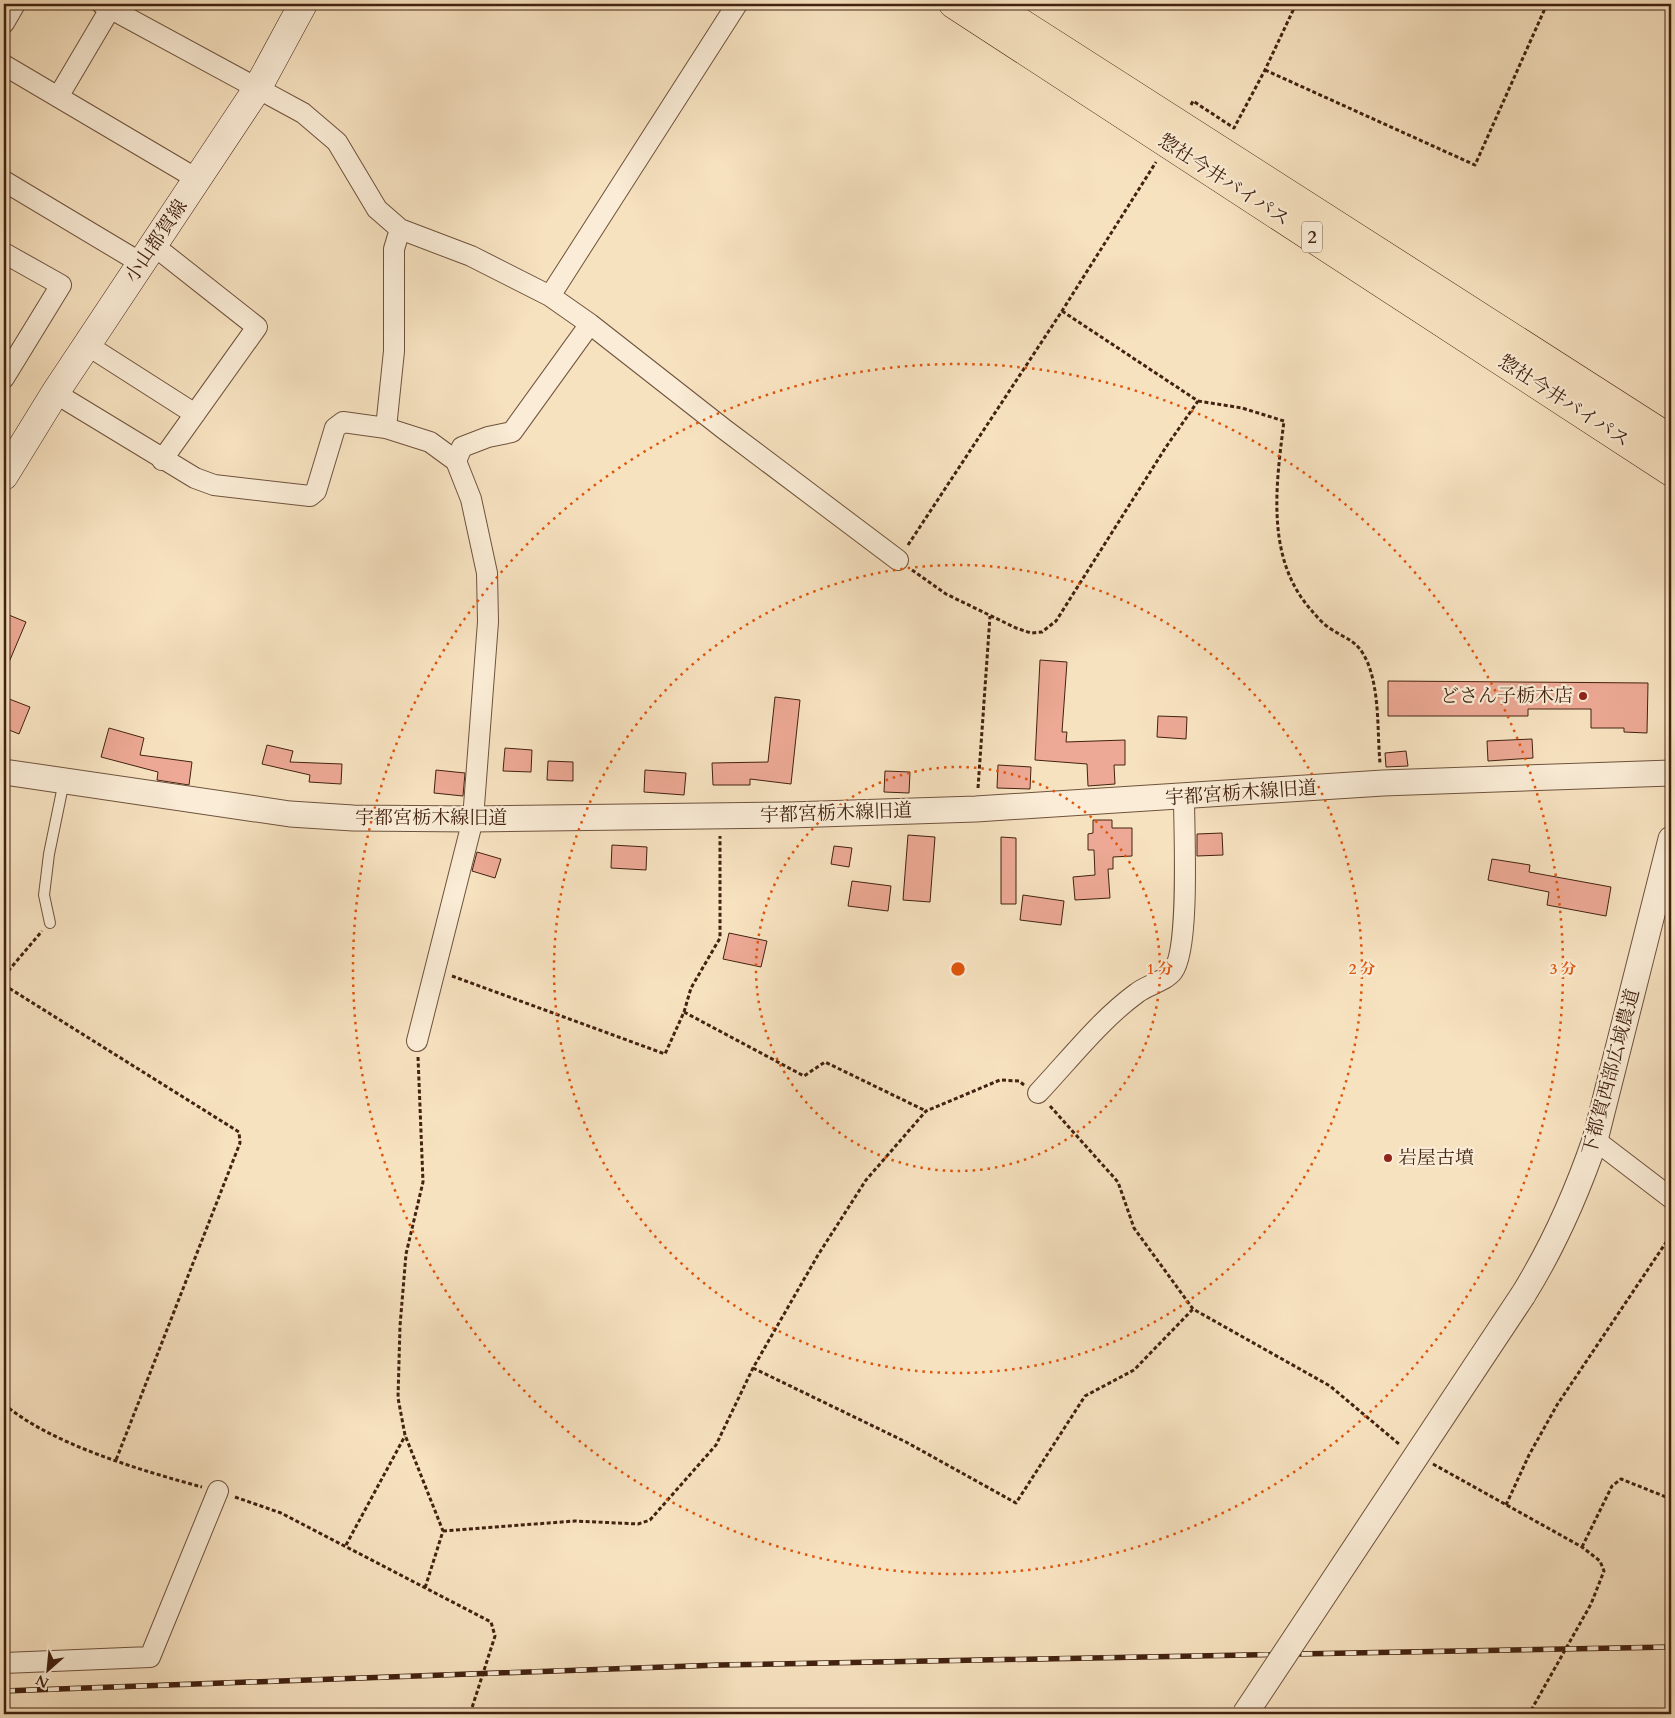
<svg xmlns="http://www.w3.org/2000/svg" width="1675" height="1718" font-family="Cardo,'Noto Serif JP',serif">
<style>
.building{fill:#eda995;stroke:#422210}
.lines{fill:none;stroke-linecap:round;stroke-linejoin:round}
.service-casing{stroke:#6f523c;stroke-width:12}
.minor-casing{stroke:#6f523c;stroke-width:22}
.tertiary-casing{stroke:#6f523c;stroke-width:27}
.secondary-casing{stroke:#422210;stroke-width:29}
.primary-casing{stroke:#422210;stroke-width:29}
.path{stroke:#422210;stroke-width:3;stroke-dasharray:4 2.5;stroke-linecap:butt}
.service{stroke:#faecd6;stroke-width:10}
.minor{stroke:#faecd6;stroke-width:20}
.tertiary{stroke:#faecd6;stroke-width:25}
.secondary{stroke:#faecd6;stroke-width:28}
.primary{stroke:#f7e2c0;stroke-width:28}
.rail-casing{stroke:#422210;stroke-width:5.5}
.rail{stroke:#faecd6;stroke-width:4;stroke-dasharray:11;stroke-linecap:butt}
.tertiary-bridge-casing{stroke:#6f523c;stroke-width:27;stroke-linecap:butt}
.tertiary-bridge{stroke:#faecd6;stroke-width:25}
.ring{fill:none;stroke:#e0560c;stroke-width:2.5;stroke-dasharray:2.5 5}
.poi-dot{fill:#8f2418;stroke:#faecd6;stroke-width:2}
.labels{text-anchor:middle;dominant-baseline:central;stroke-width:4.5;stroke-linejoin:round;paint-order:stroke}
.shield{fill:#faecd6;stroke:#795f4b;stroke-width:1}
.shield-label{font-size:18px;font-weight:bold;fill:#422210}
.street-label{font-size:19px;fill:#422210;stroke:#faecd6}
.poi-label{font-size:19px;fill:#422210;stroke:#faecd6;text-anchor:end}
.centre{fill:#e0560c;stroke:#faecd6;stroke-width:2.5}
.ring-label{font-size:15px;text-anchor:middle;font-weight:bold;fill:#e0560c;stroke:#faecd6;stroke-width:4.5;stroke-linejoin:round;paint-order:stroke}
</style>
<rect width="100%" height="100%" fill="#f7e2c0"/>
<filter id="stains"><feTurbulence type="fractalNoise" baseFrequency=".004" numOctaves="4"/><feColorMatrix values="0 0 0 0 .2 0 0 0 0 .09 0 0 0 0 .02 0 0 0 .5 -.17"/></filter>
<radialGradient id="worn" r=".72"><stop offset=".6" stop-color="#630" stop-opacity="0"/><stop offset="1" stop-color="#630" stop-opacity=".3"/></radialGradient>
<path class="building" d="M4,613L26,622L4,674Z
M1040,660L1067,662L1062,732H1067L1066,742L1125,740V765H1114L1115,784L1088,786L1087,764L1035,760Z
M1388,681L1648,683L1647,733L1624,732V728H1591V709H1528V716H1388Z
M4,697L30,707L19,734L4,728Z
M775,697L800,700L791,784L750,779V785H713L712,763L768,762Z
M1158,716L1187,717L1186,739L1157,737Z
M109,728L144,738L140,755L192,762L189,785L157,780L158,772L101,757Z
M1532,739L1533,758L1488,761L1487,741Z
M267,745L293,751L290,762L342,764L341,784L309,782L310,775L262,764Z
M505,748L532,750L531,772L503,771Z
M1406,751L1408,766L1386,767L1385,753Z
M548,761L573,762V781L547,780Z
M998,765L1031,767L1030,789L997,788Z
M436,770L465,773L463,796L434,793Z
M645,770L686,773L684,795L644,792Z
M885,771L910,772L909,793L884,792Z
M1093,820H1112V828H1132V856L1113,857V869H1108L1110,898L1075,900L1073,877L1095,875L1094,850H1088V834L1093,833Z
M1222,833L1223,855L1197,856V834Z
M908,835L935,837L930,902L903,900Z
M1001,837L1016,838V904H1001Z
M612,845L647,847L646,870L611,868Z
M834,846L852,848L849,867L831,864Z
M477,852L501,859L495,878L472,871Z
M1492,859L1530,865L1529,872L1611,887L1606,916L1547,905L1549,892L1488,880Z
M852,881L891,886L888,911L848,906Z
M1023,895L1064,901L1061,925L1020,920Z
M729,933L767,941L761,967L723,959Z"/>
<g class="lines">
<g class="service-casing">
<path id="service" d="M50,923L44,895L49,854L64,781"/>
</g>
<g class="minor-casing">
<path id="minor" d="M102,4L303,113L337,142L377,209L400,229L471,256L550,296L590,324L724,429L898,560
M4,23L15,4
M4,65L197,179
M58,97L110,9
M4,181L141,263
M153,245L257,327L162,460
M4,253L61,285L4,378
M550,296L737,4
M87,345L195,414
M55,393L195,478L214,485L310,496L316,491L335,428L343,422L386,428L430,442L456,461L471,499L487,573L488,622L473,819L417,1041
M386,428L394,351V249L400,229
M456,461L462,447L488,437L512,432L590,324
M1038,1093C1070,1059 1100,1020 1137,993C1147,985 1166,981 1173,971C1190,949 1184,831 1184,798
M1595,1140L1671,1198
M4,1663L150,1657L218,1491"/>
</g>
<g class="tertiary-casing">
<path id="tertiary" d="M4,772L290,814L353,818L473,819L789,815L976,809L1383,783L1671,773
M1523,1295C1554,1245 1576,1195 1595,1140L1671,839"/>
</g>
<g class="secondary-casing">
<path id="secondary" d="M4,476L55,393L257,89L303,4"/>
</g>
<g class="primary-casing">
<path id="primary" d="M953,4L1671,472
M992,4L1671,439"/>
</g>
<path class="path" d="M1265,70L1475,165L1547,4
M1191,105L1193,101L1234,128L1265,70L1296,4
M1198,401L1242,408L1284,421C1276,485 1265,559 1312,611C1317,617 1324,625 1331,629C1349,641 1357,640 1367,661C1380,692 1377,730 1380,763
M908,545L1062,311L1156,162
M912,570L946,594L1016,628L1031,633L1042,632L1056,621L1166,447L1198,401L1062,311
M978,788L990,616
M4,976L42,931
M452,976L665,1054L684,1012L804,1076L825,1062L926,1111
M4,985L239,1132L240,1143L116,1460
M684,1012L691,988L720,938V836
M418,1057L423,1182L406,1254L400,1326L398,1398L405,1435L443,1531L425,1588
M1050,1106L1118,1182L1134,1228L1193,1309L1330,1386L1399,1444
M753,1368L906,1442L1016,1503L1085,1396L1134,1370L1193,1309
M4,1404C50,1444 143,1471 202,1487
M1433,1464L1582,1547L1600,1561L1604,1571L1591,1604L1529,1714
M235,1497L281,1513L491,1622L495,1636L470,1714
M1506,1505L1529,1455L1557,1405L1671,1235
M443,1531L575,1521L638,1524L650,1520L716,1445L753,1368L818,1255L866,1180L926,1111L1000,1080L1019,1081L1024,1085
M346,1545L405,1436
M1582,1547L1612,1486L1621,1479L1671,1499"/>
<use href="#service" class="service"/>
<use href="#minor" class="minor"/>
<use href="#tertiary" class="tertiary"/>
<use href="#secondary" class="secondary"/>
<use href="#primary" class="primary"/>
<g class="rail-casing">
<path id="rail" d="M4,1691L719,1665L1671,1647"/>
</g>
<use href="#rail" class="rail"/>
<g class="tertiary-bridge-casing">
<path id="tertiary-bridge" d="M1245,1714L1523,1295"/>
</g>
<use href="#tertiary-bridge" class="tertiary-bridge"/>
</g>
<g class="ring">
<circle cx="958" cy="969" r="202"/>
<circle cx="958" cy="969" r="404"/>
<circle cx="958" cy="969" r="605"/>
</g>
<g class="poi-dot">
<circle cx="1583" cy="696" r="5"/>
<circle cx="1388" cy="1158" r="5"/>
</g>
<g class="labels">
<rect class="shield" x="1302" y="221.5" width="20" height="31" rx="4"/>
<g class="shield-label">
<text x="1312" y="237">2</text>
</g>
<g class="street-label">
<text transform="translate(1224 180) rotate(33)">惣社今井バイパス</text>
<text transform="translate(156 241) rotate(-56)">小山都賀線</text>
<text transform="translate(1564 401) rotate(33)">惣社今井バイパス</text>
<text transform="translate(1241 793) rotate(-4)">宇都宮栃木線旧道</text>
<text transform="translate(836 813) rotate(-2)">宇都宮栃木線旧道</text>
<text x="431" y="818">宇都宮栃木線旧道</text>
<text transform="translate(1611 1072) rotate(-75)">下都賀西部広域農道</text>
</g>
<g class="poi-label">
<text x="1573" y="696">どさん子栃木店</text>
<text x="1398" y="1158" text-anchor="start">岩屋古墳</text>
</g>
</g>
<circle cx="958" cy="969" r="8" class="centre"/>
<g class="ring-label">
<text x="1160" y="974">1 分</text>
<text x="1362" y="974">2 分</text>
<text x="1563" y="974">3 分</text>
</g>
<rect width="1675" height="1718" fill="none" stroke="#f7e2c0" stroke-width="20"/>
<rect x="5" y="5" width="1665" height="1708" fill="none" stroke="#422210" stroke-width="2.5"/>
<rect x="10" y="10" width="1655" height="1698" fill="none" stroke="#422210"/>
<g transform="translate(48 1670) rotate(207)" stroke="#faecd6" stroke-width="4" paint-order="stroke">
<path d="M0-4L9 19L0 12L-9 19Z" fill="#422210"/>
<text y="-8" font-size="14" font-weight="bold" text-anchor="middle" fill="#422210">N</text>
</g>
<rect width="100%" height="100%" filter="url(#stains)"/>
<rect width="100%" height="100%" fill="url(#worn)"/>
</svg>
